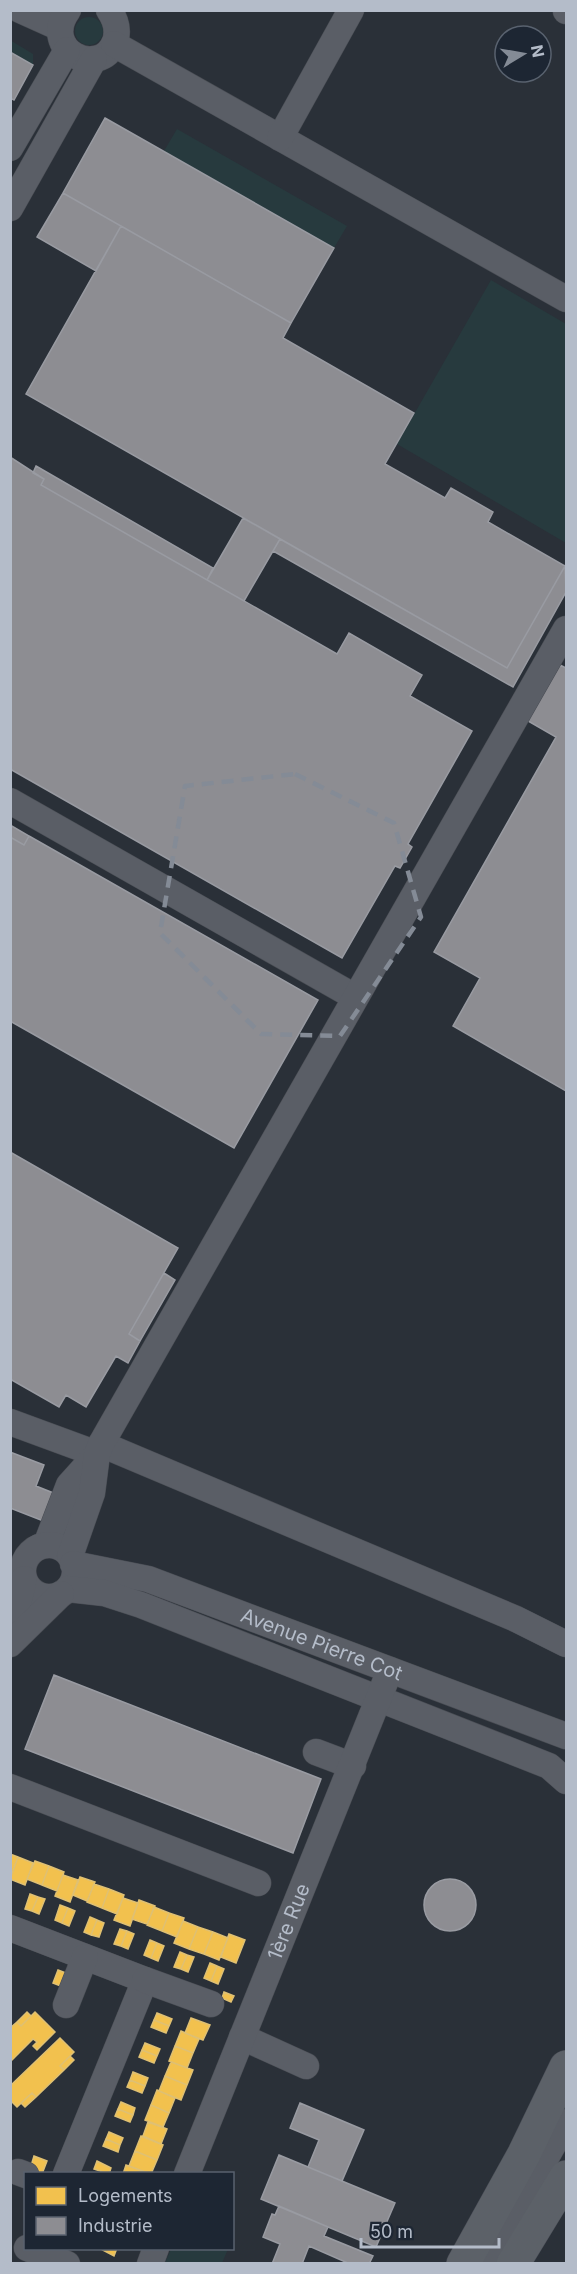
<svg xmlns="http://www.w3.org/2000/svg" width="577" height="2274" font-family="Inter,sans-serif">
<style>
.green{fill:#273a3e}
.homes{fill:#f2c14e;stroke:#dfc073;stroke-width:1.5}
.industry{fill:#8d8d92;stroke:#999ba2;stroke-width:1.5}
.lines{fill:none;stroke-linecap:round;stroke-linejoin:round}
.minor-casing{stroke:#484c53;stroke-width:27}
.major-casing{stroke:#484c55;stroke-width:34}
.minor{stroke:#5a5e66;stroke-width:26}
.major{stroke:#5c6168;stroke-width:33}
.marked{fill:none;stroke:#848b96;stroke-width:4.5;stroke-dasharray:12 8;stroke-linejoin:round}
.labels{text-anchor:middle;dominant-baseline:central;stroke-width:6;stroke-linejoin:round;paint-order:stroke}
.street-label{font-size:20px;fill:#b4bcc9;stroke:#1d2633}
</style>
<rect width="100%" height="100%" fill="#2a3038"/>
<path class="green" d="M75 31a14 14 0 1 1 28 0a14 14 0 1 1-28 0Z
M10,40L33,54V65L11,52Z
M177,129L347,226L334,248L164,151Z
M491,280L566,324V543L397,444Z
M171,2249V2248L228,2249L222,2263H165Z"/>
<path class="homes" d="M10,1854L18,1857L10,1878Z
M18,1857L33,1863L25,1885L10,1879Z
M35,1861L49,1866L42,1885L27,1879Z
M49,1866L64,1872L57,1891L42,1885Z
M63,1875L78,1880L70,1902L55,1896Z
M80,1877L95,1882L87,1901L73,1895Z
M94,1884L109,1889L102,1908L87,1902Z
M109,1889L124,1895L117,1914L102,1908Z
M30,1894L38,1897L32,1911L25,1909Z
M38,1897L45,1899L39,1914L32,1911Z
M123,1898L138,1903L130,1926L114,1920Z
M139,1900L155,1906L147,1924L132,1919Z
M60,1905L68,1908L62,1923L55,1920Z
M154,1907L169,1913L162,1931L147,1925Z
M68,1908L75,1911L69,1926L62,1923Z
M169,1913L184,1918L177,1937L162,1931Z
M90,1917L97,1920L91,1935L84,1932Z
M97,1920L104,1923L99,1937L91,1935Z
M183,1921L198,1927L189,1949L174,1943Z
M198,1927L213,1932L204,1954L189,1949Z
M120,1929L127,1931L121,1946L114,1944Z
M127,1931L134,1934L128,1949L121,1946Z
M213,1932L228,1938L219,1960L204,1954Z
M229,1934L245,1940L236,1963L221,1957Z
M150,1940L157,1943L151,1958L144,1955Z
M157,1943L164,1946L158,1961L151,1958Z
M180,1952L187,1955L181,1969L174,1967Z
M187,1955L194,1957L188,1972L181,1969Z
M210,1963L217,1966L211,1981L204,1978Z
M217,1966L224,1969L218,1984L211,1981Z
M58,1970L71,1975L66,1988L53,1983Z
M224,1992L234,1996L231,2002L222,1998Z
M27,2012L31,2016L21,2026L17,2022Z
M35,2012L55,2032L37,2050L33,2046L37,2042L33,2039L10,2062V2028L17,2022L21,2026Z
M157,2013L172,2019L169,2026L154,2020Z
M191,2018L210,2025L203,2040L185,2033Z
M154,2020L169,2026L166,2033L151,2027Z
M181,2031L199,2039L193,2053L175,2046Z
M60,2038L74,2052L60,2066L64,2070L36,2097L32,2093L17,2107L10,2100V2086Z
M145,2043L160,2049L157,2056L142,2050Z
M175,2046L193,2053L187,2068L169,2061Z
M142,2050L157,2056L154,2063L139,2057Z
M70,2056L74,2060L64,2070L60,2066Z
M171,2062L193,2070L187,2085L165,2076Z
M133,2072L148,2078L145,2086L130,2080Z
M165,2076L187,2085L181,2100L159,2091Z
M130,2080L145,2086L142,2093L127,2087Z
M157,2090L175,2098L169,2113L151,2105Z
M32,2093L36,2097L25,2107L21,2103Z
M121,2102L135,2108L133,2115L118,2109Z
M151,2105L169,2113L163,2127L145,2120Z
M118,2109L133,2115L130,2122L115,2116Z
M148,2122L167,2129L161,2144L143,2136Z
M109,2132L123,2138L120,2145L106,2139Z
M141,2136L163,2145L157,2160L135,2151Z
M106,2139L120,2145L118,2152L103,2146Z
M135,2151L157,2160L151,2174L129,2166Z
M34,2156L47,2161L42,2174L30,2169Z
M97,2161L111,2168L109,2174L94,2169Z
M126,2165L145,2172V2174H123Z
M99,2248H117L114,2256Z"/>
<path class="industry" d="M10,52L33,65L14,100L10,98Z
M105,118L334,248L291,323L63,193Z
M63,193L121,226L96,271L37,237Z
M121,226L291,323L283,338L414,413L385,464L445,498L451,488L493,512L488,522L565,566L507,668L26,394Z
M10,457L44,479L41,485L337,654L349,633L422,675L410,696L472,731L408,844L412,847L400,868L395,866L342,958L10,769Z
M36,466L213,568L207,580L41,485L44,479L33,473Z
M243,518L280,539L244,601L207,580Z
M280,539L507,668L565,566L566,592L513,687L273,551Z
M560,665L566,668V1091L453,1026L480,978L434,952L556,737L528,721Z
M10,825L29,836L24,845L10,837Z
M29,836L318,1000L234,1148L10,1021V837L24,845Z
M10,1152L178,1248L129,1334L140,1341L128,1363L116,1356L86,1407L66,1395L59,1407L10,1379Z
M164,1273L175,1280L140,1341L129,1334Z
M10,1452L44,1465L36,1486L56,1494L46,1522L10,1508Z
M54,1675L321,1779L293,1853L25,1749Z
M424 1905a26 26 0 1 1 52 0a26 26 0 1 1-52 0Z
M300,2103L364,2130L342,2181L308,2167L319,2140L290,2128Z
M279,2155L395,2203L376,2247L261,2199Z
M279,2206L328,2227L324,2236L373,2256L369,2264H350L309,2246L302,2264H272L280,2244L263,2237L272,2214L275,2215Z"/>
<g class="lines">
<g class="minor-casing">
<g id="minor">
<path d="M20,10L60,28"/>
<path d="M68,10C39,50 99,80 115,42C119,30 116,20 109,10"/>
<path d="M566,10V11"/>
<path d="M114,44L566,299"/>
<path d="M280,138L351,10"/>
<path d="M10,148L67,50"/>
<path d="M10,208L94,59"/>
<path d="M10,801L355,997"/>
<path d="M10,1422L97,1454"/>
<path d="M101,1444L516,1619L566,1644"/>
<path d="M46,1545L69,1485L97,1454"/>
<circle cx="49" cy="1571" r="26"/>
<path d="M70,1556L92,1493L97,1454L101,1444L566,629"/>
<path id="s1" d="M73,1564L148,1579L566,1736"/>
<path d="M68,1589L104,1593L141,1605L549,1766L566,1781"/>
<path d="M12,1641V1628L24,1579"/>
<path d="M10,1644L61,1594"/>
<path d="M316,1752L353,1766"/>
<path d="M10,1787L258,1883"/>
<path d="M10,1928L145,1980L66,2174"/>
<path d="M145,1980L211,2004"/>
<path d="M66,2005L85,1957"/>
<path d="M242,2037L306,2066"/>
<path d="M18,2172L26,2175"/>
<path id="s2" d="M187,2174L390,1670"/>
<path d="M27,2248L67,2264"/>
<path d="M150,2264L156,2248"/>
<path d="M486,2264L566,2122"/>
</g>
</g>
<g class="major-casing">
<path id="major" d="M463,2264L524,2154L566,2067
M513,2264L566,2177"/>
</g>
<use href="#minor" class="minor"/>
<use href="#major" class="major"/>
</g>
<path class="marked" d="M295,774L394,823L421,917L340,1036L261,1034L160,933L185,786Z"/>
<g class="labels">
<g class="street-label">
<text stroke="none"><textPath href="#s1" startOffset="262">Avenue Pierre Cot</textPath></text>
<text stroke="none"><textPath href="#s2" startOffset="272">1ère Rue</textPath></text>
</g>
</g>
<rect width="577" height="2274" fill="none" stroke="#b4bcc9" stroke-width="24"/>
<rect x="24" y="2172" width="210" height="78" fill="#1d2633" stroke="#59626f" stroke-width="1.5"/>
<rect x="36" y="2187" width="30" height="18" fill="#f2c14e" stroke="#59626f" stroke-width="1.5"/>
<text x="78" y="2202" font-size="18" fill="#b4bcc9">Logements</text>
<rect x="36" y="2217" width="30" height="18" fill="#8d8d92" stroke="#59626f" stroke-width="1.5"/>
<text x="78" y="2232" font-size="18" fill="#b4bcc9">Industrie</text>
<g transform="translate(523 54) rotate(79)"><circle r="28" fill="#1d2633" stroke="#59626f" stroke-width="1.5"/>
<path d="M0-4.5L10 22L0 15L-10 22Z" fill="#848b96"/>
<text y="-9" font-size="16" font-weight="bold" text-anchor="middle" fill="#b4bcc9">N</text>
</g>
<path d="M361 2238v9h138v-9" fill="none" stroke="#b4bcc9" stroke-width="3"/>
<text x="370" y="2238" font-size="18" fill="#b4bcc9" stroke="#1d2633" stroke-width="4.5" paint-order="stroke">50 m</text>
</svg>
